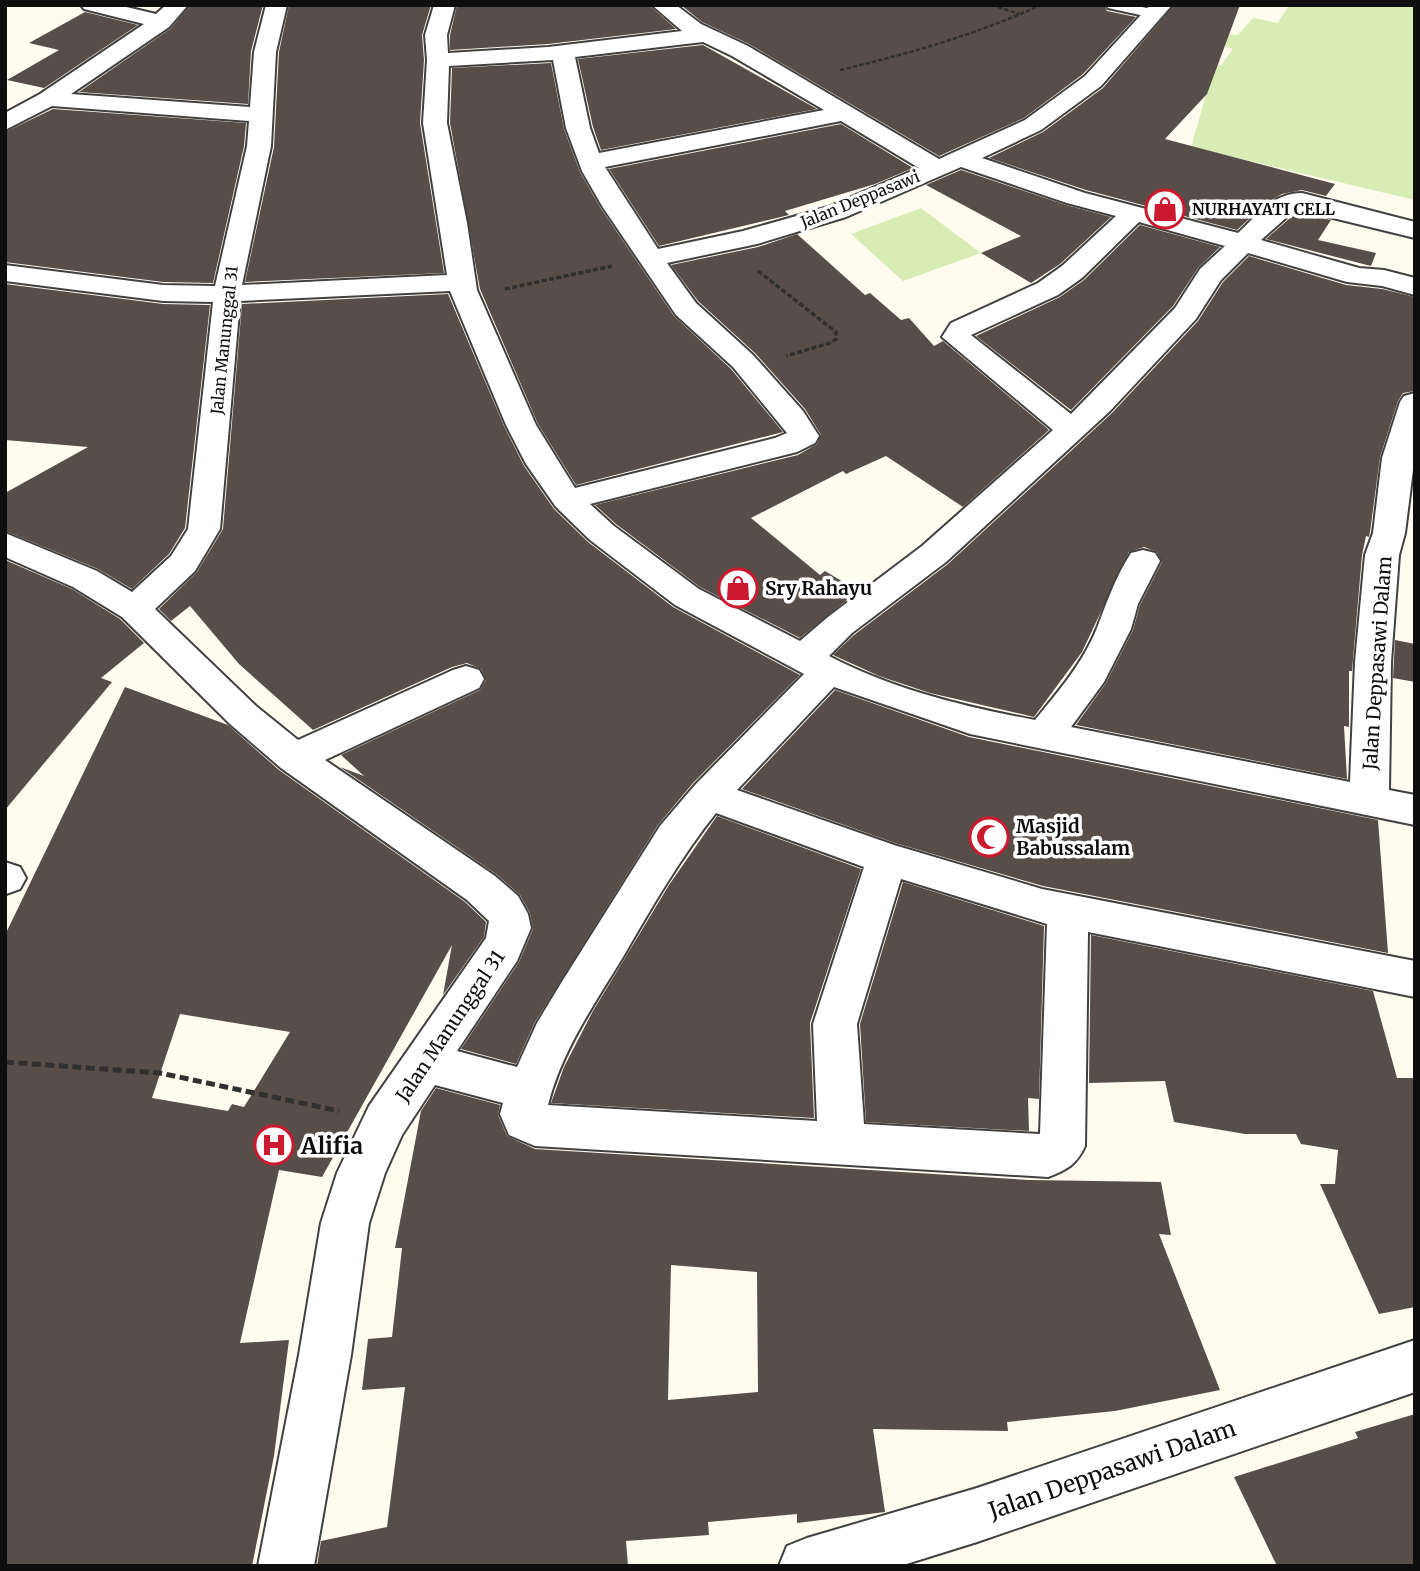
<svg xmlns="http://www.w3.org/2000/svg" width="1420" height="1571" font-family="Merriweather,serif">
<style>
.green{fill:#d7edb5}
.building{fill:#584e49;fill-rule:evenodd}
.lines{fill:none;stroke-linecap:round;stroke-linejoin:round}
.lane-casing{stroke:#414141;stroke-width:4}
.street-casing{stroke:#414141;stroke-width:4}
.path-far2{stroke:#303030;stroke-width:2.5;stroke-dasharray:4.5 2;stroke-linecap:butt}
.path-far1{stroke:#303030;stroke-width:3.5;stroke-dasharray:5 2.5;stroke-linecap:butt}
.path{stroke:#303030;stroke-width:5;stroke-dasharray:9 4.5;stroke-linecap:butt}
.lane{fill:#fff;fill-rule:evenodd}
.street{fill:#fff;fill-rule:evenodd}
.labels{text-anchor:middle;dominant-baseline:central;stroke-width:7;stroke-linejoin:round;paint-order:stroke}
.far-street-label{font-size:16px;fill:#0e0e0e;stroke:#fff}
.far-poi-label{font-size:16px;font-weight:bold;fill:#0e0e0e;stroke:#fff;text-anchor:start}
.poi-label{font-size:19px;font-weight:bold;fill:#0e0e0e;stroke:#fff;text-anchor:start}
.street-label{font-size:19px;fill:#0e0e0e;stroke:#fff}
.near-poi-label{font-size:23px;font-weight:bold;fill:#0e0e0e;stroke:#fff;text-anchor:start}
.near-street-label{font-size:23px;fill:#0e0e0e;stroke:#fff}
</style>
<rect width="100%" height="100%" fill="#fffbef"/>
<path class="green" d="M1289,5H1415V200L1191,147L1209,85L1199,64L1221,65L1233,49L1209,40L1223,34L1238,35L1253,18L1278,23Z
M921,208L981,253L903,281L851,234Z"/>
<path class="building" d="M190,5H263L251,51L248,104L79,92L170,29Z
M289,5H431L422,35L424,60L420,123L444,273L245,282L274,147L279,52Z
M457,5H649L676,29L548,44L450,50V35Z
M681,5H1104L1107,11L1136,17L1083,74L1024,118L939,156L749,44L702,22Z
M1174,5H1240L1207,94L1165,139L1335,184L1326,196L1302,190L1282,194L1265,204L1237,230L1086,190L989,158L1043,132L1103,88Z
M85,12L138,25L44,88L7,80L59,50L29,43Z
M703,45L817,109L601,150L593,127L578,59Z
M551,63L564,129L580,172L600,207L674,316L731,369L783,432L576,485L538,424L480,289L450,123L452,68Z
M53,109L246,123L244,146L213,283L163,282L5,262V132Z
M841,124L913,168L875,184L785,211L789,215L659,246L609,169Z
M961,170L1066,205L1111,217L1060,264L1031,283L981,253L1021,236L926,185Z
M1297,212L1331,220L1318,240L1376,253L1371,266L1266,239Z
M1140,225L1220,247L1198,268L1173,306L1071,410L976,336L1060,297L1084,280Z
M797,234L865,295L870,293L901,320L909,318L934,346L943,341L1049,430L963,507L886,456L846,474L843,471L751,518L820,575L825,571L858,591L800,638L700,587L616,524L595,505L798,455L817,444L821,435L805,409L755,353L698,301L671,265L758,247Z
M1249,256L1346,285L1382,289L1415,297V391L1403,393L1398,401L1380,457L1370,532L1369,537L1366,536L1362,555L1352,671H1349V727L1344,726L1347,779L1076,725L1106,683L1133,630L1140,605L1162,562L1157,552L1144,547L1129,552L1082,652L1034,717L930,693L879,676L833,655L854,635L948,564L1112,413L1198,321L1223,282Z
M5,284L163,304L210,305L185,528L169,554L132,589L98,569L5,531V493L88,447L5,440Z
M448,294L504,426L524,466L554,509L588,542L673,607L800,675L693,783L658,825L535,1022L516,1064L461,1049L519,962L533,929L530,913L520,895L496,874L340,767L364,776L341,755L480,690L486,680L481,669L467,663L452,667L313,730L239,664L190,606L171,621L159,609L197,572L223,529L242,304Z
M5,560L72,589L120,619L144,643L101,678L112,682L5,810Z
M1395,640L1415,644V682L1393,678Z
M125,687L228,725L279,770L465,902L486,922L484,937L443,995L452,945L322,1177L279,1170L240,1343L289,1340L274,1456L252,1566H5V935ZM180,1014L290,1032L244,1107L232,1104L228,1111L152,1098Z
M835,690L969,737L1378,820L1388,953L1043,886L895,843L742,789Z
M717,816L861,869L810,1023L814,1118L551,1103L564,1067L593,1011L669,885Z
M903,882L1044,926L1039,1099L1028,1098L1029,1131L866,1122L860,1024Z
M1091,935L1373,991L1397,1078H1415V1307L1379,1314L1320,1184H1335L1338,1150L1301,1144L1296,1134H1245L1174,1122L1165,1081L1089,1083Z
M436,1088L500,1105L498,1115L507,1136L535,1149L1029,1180L1161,1182L1171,1235L1159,1234L1220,1390L1115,1411L1007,1422L1008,1431L873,1429L885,1512L797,1523V1514L708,1522L709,1535L626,1541L628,1566H317L321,1541L387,1527L405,1387L362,1390L368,1339L392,1337L402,1248H395L421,1111ZM671,1265L757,1272L758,1392L668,1400Z
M1415,1414V1566H1277L1234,1477L1358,1438L1355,1432Z"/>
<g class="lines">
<g class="lane-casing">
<path id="lane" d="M1106,5H1134L1159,11L1161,14L1154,18L1108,8Z"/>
</g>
<g class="street-casing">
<path id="street" d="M81,5H118L156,14L166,5H188L169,27L71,94L250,107L254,52L266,5H287L276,52L271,146L242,285L447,275L423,123L427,60L425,35L434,5H455L447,35L448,53L548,47L682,31L652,5H676L701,24L748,46L939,159L1025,120L1085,76L1150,5H1172L1101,86L1041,130L982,158L1085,193L1238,233C1257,215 1273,193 1302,193L1415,222V238L1296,209L1261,240L1359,268L1384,270L1415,278V295L1382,286L1347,282L1248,253L1221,280L1196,319L1110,411L946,562L852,633L829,656C892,689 965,707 1035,720C1058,692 1083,663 1097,628C1107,602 1115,578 1131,553L1143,550L1155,553L1160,561L1138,604L1131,629L1104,682L1071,727L1350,782L1355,662L1365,555L1373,533L1382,458L1400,402L1404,396L1415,393V454L1405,533L1399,555L1391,662L1389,790L1415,795V825L970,734L834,687L737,790L894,845L1042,889L1415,961V997L1088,932L1085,1146C1077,1164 1067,1170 1048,1177L535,1146L509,1135L500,1114L503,1103L435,1085L402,1135L385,1173L369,1223L351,1355L314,1566H258L299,1355L321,1223L337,1173L369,1106L486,938L489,921L467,900L281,768L230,724L122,617L73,587L5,557V533L97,571L132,592L171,556L188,529L213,302L163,301L5,281V265L163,285L215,286L247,146L249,121L52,106L5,130V113L40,94L144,24L84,9ZM703,42L732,56L824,110L599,153L590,128L575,57ZM553,60L566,128L582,171L602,206L676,315L733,367L787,433L775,438L575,488L536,425L477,290L467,223L447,123L449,66ZM841,121L919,168L828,207L743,231L658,249L605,167ZM961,167L1067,203L1116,216L1062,266L1038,283L951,323L942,337L1053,430L922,546L828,617L800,641L699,589L614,526L590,504L797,452L815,443L819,436L803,411L753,355L696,303L667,263L757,244L846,217ZM1139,222L1225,246L1200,269L1175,308L1071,414L971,335L1058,295L1082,278ZM450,291L506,425L526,464L556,507L590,540L675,605L804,674L695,785L660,826L563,980L537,1023L517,1067L457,1051L517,961L531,928L528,914L518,896L495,876L325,760L479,688L484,679L479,670L466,666L453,670L298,740L256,706L155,609L195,571L220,529L240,301ZM716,813L864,867L813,1024L817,1121L548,1105C561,1052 595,1003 623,957C652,907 680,858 716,813ZM901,879L1047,924L1040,1134L864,1124L857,1024Z
M5,862L20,867L26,878L20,889L6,894Z
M1415,1340V1392L977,1542L900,1566H779L787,1546L807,1538L977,1488Z"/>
</g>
<path class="path-far2" d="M992,5L1019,14
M840,70C911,53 975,35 1041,5"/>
<path class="path-far1" d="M758,271L836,332V339L830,343L786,356
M505,289L612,266"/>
<path class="path" d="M5,1062L160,1073L339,1111"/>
<use href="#lane" class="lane"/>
<use href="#street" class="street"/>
</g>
<defs>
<g id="shop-ring" transform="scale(2.0125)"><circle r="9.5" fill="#fff" stroke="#cb1930" stroke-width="1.5"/><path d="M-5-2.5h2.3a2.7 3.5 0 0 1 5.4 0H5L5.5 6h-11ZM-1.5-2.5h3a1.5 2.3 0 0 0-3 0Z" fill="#cb1930"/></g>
<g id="mosque-ring" transform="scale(2.0125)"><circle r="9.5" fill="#fff" stroke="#cb1930" stroke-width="1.5"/><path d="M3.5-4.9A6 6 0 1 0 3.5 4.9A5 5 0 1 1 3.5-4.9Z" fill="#cb1930"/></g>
<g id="hospital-ring" transform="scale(2.0125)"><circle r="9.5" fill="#fff" stroke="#cb1930" stroke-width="1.5"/><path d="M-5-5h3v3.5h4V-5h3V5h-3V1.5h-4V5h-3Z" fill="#cb1930"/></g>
</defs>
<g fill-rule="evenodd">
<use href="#shop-ring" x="1165" y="209"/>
<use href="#shop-ring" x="738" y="588"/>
<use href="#mosque-ring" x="989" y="837"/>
<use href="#hospital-ring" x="274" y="1145"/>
</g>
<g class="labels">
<g class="far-street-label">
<text transform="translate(860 199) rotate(-22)">Jalan Deppasawi</text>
<text transform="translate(224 340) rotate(-84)">Jalan Manunggal 31</text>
</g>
<g class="far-poi-label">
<text x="1192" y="209">NURHAYATI CELL</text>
</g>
<g class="poi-label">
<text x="765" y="588">Sry Rahayu</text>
<text x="1016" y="826">Masjid<tspan x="1016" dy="22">Babussalam</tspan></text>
</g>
<g class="street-label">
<text transform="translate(1377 663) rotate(-86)">Jalan Deppasawi Dalam</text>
<text transform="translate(450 1026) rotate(-56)">Jalan Manunggal 31</text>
</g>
<g class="near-poi-label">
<text x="301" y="1145">Alifia</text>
</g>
<g class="near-street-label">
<text transform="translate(1112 1469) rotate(-19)">Jalan Deppasawi Dalam</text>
</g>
</g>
<rect width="1420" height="1571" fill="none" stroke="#0e0e0e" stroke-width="14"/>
</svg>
